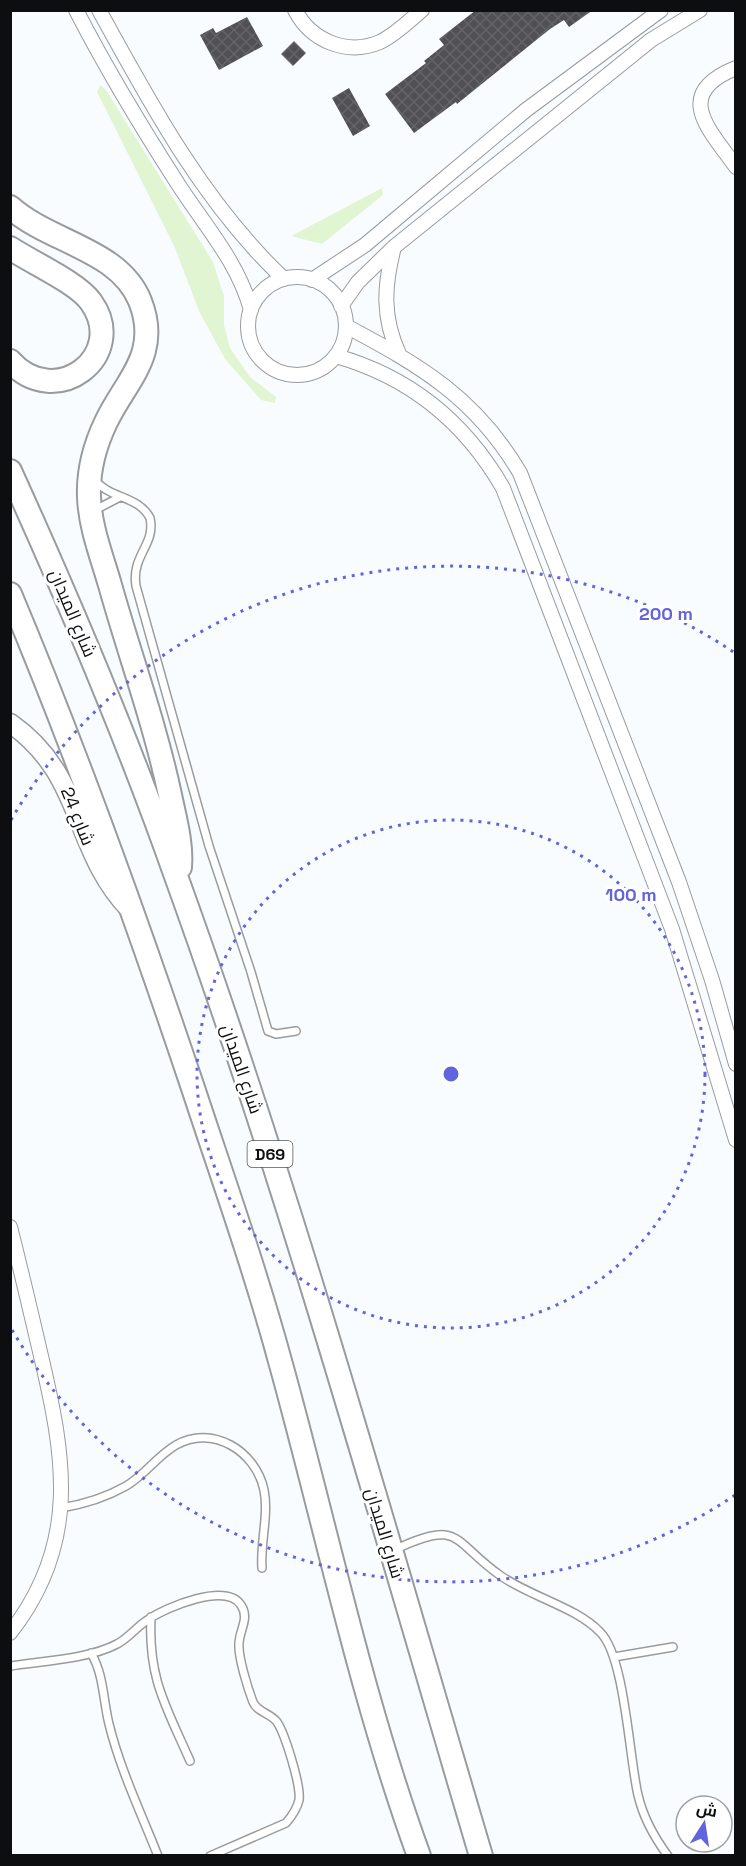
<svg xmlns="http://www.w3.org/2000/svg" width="746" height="1866" font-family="'Space Grotesk',Cairo,sans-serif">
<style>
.green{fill:#e2f5d3}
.building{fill:url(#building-cross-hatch)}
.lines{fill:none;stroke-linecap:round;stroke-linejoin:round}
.service-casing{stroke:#989c9f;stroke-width:10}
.minor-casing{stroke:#989c9f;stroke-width:16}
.tertiary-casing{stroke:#989c9f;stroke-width:21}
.primary-casing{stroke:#989c9f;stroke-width:26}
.service{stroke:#fff;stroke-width:7}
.minor{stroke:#fff;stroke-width:14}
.tertiary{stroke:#fff;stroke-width:18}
.primary{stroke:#fff;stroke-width:22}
.ring{fill:none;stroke:#6264dc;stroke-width:3;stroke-dasharray:3 6}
.labels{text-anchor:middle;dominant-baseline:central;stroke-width:6;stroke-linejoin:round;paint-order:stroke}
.shield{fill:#fff;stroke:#555657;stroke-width:1.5}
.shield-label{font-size:16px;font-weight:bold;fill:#0c0e0f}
.street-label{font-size:18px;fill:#0c0e0f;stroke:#fff}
.centre{fill:#6264dc;stroke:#fff;stroke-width:3}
.ring-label{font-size:18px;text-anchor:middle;font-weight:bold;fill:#6264dc;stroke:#fff;stroke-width:6;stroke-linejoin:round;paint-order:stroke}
</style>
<defs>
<pattern id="building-cross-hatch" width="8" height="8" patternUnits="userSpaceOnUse" patternTransform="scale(1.5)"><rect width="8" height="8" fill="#515155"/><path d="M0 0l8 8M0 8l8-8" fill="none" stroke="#656569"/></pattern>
</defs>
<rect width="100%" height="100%" fill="#f9fcff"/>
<path class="green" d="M100,85L106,90L213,262L224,296V325L230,348L250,377L276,397L275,403L261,400L225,359L199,311L175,248L97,92Z
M382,188L383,195L322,244L291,236Z"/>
<path class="building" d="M476,10H593L569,27L564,20L550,29L457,104L456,102L414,133L385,94L426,63L424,61L444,45L439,39Z
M247,17L263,46L219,70L200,35L213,28L216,33Z
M294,41L306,53L293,66L281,54Z
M349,88L370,126L353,136L332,98Z"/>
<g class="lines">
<g class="service-casing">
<path id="service" d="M94,479C109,499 138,495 150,518C156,545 131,555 136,586L209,846L251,972L268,1031L276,1034L296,1031
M95,510L120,497
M61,1508C85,1504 105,1498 126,1486C145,1475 157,1456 176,1445C212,1424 256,1451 264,1490C269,1515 260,1543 262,1568
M396,1549C462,1518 452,1542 501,1576C531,1597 576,1607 600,1632C625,1656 629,1757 638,1795C643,1817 654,1837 668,1856
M151,1617C148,1679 166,1706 190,1761
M91,1653C104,1675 103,1700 109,1724C120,1769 141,1813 158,1856
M614,1657L673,1647
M10,1666C42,1661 89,1659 117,1644C129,1638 137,1626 149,1619C167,1607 226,1582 241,1605C250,1619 239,1630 239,1644C238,1657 248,1689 253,1702C257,1712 270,1713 277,1722C285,1734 301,1785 299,1800C297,1809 292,1816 286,1823L210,1856"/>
</g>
<g class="minor-casing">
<path id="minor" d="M76,10C107,70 142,128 178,184C205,226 238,262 251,310
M99,10C151,105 205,205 284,279
M295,10C311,41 347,56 380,42C395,35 409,21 422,10
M736,68C671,94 710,130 736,167
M394,247C384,286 382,317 399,354
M248 326a49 49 0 1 1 98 0a49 49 0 1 1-98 0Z
M312,280L365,245L526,110L661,10
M341,306L358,282L394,247L651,40L700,10
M346,326C421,366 476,398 520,473L679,882L712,980L736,1064
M336,356C410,377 465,422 503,488L672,929L736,1140
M10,1227C21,1270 31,1313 41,1356C65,1458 80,1544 10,1633"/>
</g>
<g class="tertiary-casing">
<path id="tertiary" d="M10,723C85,775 72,850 130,910"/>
</g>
<g class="primary-casing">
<path id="primary" d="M10,207C50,243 119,249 140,301C161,354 126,380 106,422C95,445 88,472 89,497C90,527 102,557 110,585C130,656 155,724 170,795C175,819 182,843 180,867
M10,248C31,262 78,283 91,302C129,355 56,412 10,361
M10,471C71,605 128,740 177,879C293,1200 384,1529 481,1856
M10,594C78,756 137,921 193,1088C223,1179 255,1269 280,1361C326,1526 360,1694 419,1856"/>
</g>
<use href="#service" class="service"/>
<use href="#minor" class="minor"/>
<use href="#tertiary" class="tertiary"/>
<use href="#primary" class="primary"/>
</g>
<g class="ring">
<circle cx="451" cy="1074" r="254"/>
<path d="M735 1495A508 508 0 0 1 11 1328M11 820A508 508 0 0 1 735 653"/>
</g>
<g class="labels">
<rect class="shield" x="247.5" y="1141" width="45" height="26" rx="4.5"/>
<g class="shield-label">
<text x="270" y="1154">D69</text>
</g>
<g class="street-label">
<text transform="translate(73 613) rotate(67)">شارع الميدان</text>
<text transform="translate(78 816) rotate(68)">شارع 24</text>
<text transform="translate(242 1069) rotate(71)">شارع الميدان</text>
<text transform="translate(385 1533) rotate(73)">شارع الميدان</text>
</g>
</g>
<circle cx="451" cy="1074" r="9" class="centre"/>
<g class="ring-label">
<text x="666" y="620">200 m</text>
<text x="631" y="901">100 m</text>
</g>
<rect width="746" height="1866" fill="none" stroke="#0c0e0f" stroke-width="24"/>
<g transform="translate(704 1824) rotate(12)"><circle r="28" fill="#ffffff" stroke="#9e9f9f" stroke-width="1.5"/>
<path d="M0-4.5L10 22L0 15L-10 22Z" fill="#6264dc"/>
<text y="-9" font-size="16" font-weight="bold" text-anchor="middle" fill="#0c0e0f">ش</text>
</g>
</svg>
